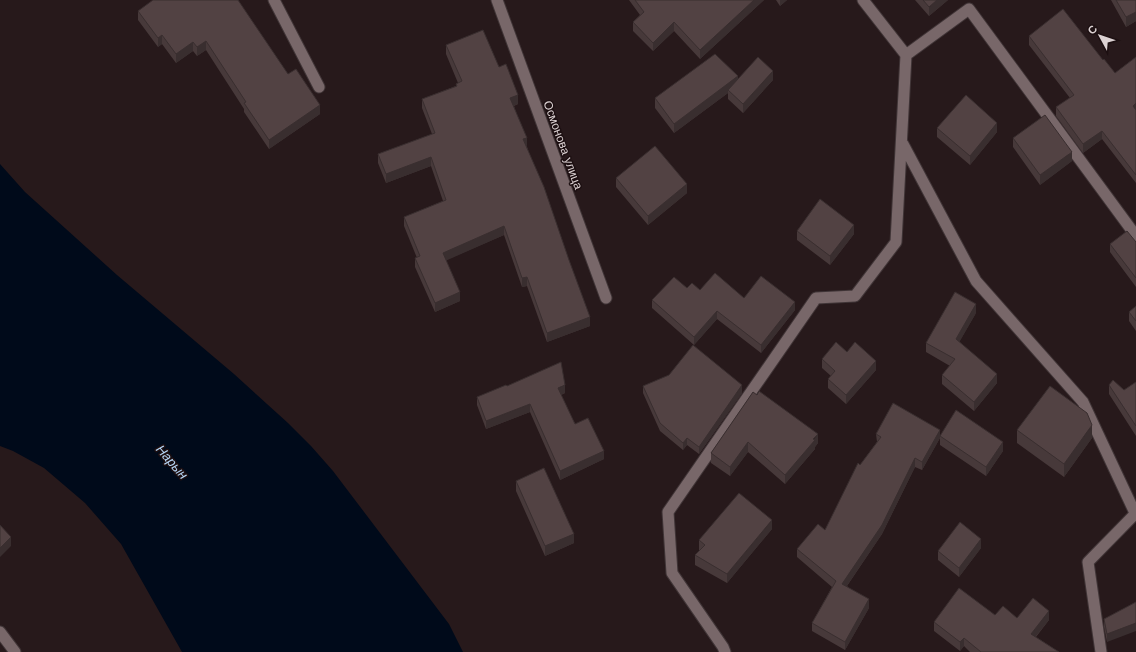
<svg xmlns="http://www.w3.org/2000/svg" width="1136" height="652" font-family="'Work Sans',sans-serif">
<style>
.water{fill:#000a1a}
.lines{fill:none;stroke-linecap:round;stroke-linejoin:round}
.minor-casing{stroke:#403537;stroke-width:13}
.minor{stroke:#786769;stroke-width:11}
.wall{fill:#47393a}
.shaded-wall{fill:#392e2f}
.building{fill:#524243;stroke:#392e2f}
.labels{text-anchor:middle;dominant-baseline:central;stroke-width:3;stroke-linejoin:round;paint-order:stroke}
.street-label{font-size:12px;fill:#dcd2d3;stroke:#1d1012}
.water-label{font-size:13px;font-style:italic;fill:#b6d5f5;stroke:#1d1012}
</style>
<rect width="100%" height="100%" fill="#27191b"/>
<path class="water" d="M0,164L25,192L117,275L234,374L288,423L311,446L333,471L449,624L463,652H182L121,544L85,503L44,468L13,451L0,446Z"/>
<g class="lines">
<g class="minor-casing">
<path id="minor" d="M274,0L319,87
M497,0L606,298
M906,55L969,9L1136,236
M903,144L976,281L1083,402L1135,513
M0,632L15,652
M725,652L723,647L672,573L668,512L816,298L855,296L896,242L906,55L863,0
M1101,652L1088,562L1136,513"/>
</g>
<use href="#minor" class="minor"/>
</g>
<path class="wall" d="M629,0H764L700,59L674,31L653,51L633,31V22L640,15Z
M776,0H787L780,6Z
M915,0H948L929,16Z
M1111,0H1136V21L1126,27Z
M138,11L288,74L320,114L269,149L244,112V109L206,50L197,56L193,51L176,63L162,44L158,47L138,20Z
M1029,36L1103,60L1115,73L1136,57V183L1102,139L1083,153L1056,116V107L1070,98L1029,45Z
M446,45L499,67L518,104L514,106L527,147L590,326L547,342L527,286L522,287L504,235L446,260L460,301L435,312L415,267V258H417L404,226V217L443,201L431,166L386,183L378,163V154L432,134L422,108V99L456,86V84L458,83L446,54Z
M738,79L773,80L743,113L728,99V93L674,133L655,108V98Z
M937,128L997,132L970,165L937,137Z
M1013,138L1072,161L1040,185L1013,147Z
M616,178L687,193L648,225L616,187Z
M797,231L854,234L830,265L797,240Z
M1136,242V287L1110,252V244Z
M687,288L744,298L795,310L761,353L717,319L694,345L652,308V300Z
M1136,306V331L1129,321V312Z
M976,313L959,342L997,383L974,411L942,384V375L950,366L926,352V343Z
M847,352L876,370L846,404L828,388V379L831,376L822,368V359Z
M1136,382V436L1109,394V385L1124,390Z
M507,386L565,393L561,395L575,424L604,459L560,480L530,412L486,429L477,405V397Z
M643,386L742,393L699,454L687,445L683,450L660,431L643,393Z
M753,392L818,443L815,447V449L785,484L748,452L730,476L711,463V453Z
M1017,430L1092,438L1064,477L1017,443Z
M876,434L940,438L922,470L915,467L882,534L847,586L869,608L845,650L812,631V623L832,587L797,557V549L825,530L860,465L877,442Z
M940,436L1003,451L986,476L940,445Z
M516,481L574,543L545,556L516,491Z
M772,529L727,583L695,565V555L700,550H699V540Z
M981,548L959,577L938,560V551Z
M1136,602L1107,642L1104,627V619Z
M995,615L1049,620L1036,637L1059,652H970L964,646L960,651L934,631V622Z"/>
<path class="shaded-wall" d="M754,0H764L700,59V50Z
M780,0H787L780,6Z
M937,0H948L929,16V7Z
M1136,12V21L1126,27V17Z
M674,22V31L653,51V43Z
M162,35V44L158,47V38Z
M206,41V50L197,56V47Z
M193,42V51L176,63V54Z
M773,71V80L743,113V104Z
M738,76V85L728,90V93L674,133V124Z
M518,95V104L510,107V98Z
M1136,103V112L1133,106Z
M320,105V114L269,149V140Z
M997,123V132L970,165V156Z
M1102,131V139L1083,153V144Z
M527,138V147L523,139Z
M1072,152V161L1040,185V175Z
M431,157V166L386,183V174Z
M687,184V193L648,225V216Z
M854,225V234L830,265V256Z
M504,226V235L443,262V253Z
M527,277V286L522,287V278Z
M460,292V301L435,312V303Z
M795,302V310L761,353V345Z
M976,304V313L956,348V339Z
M717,311V319L694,345V337Z
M590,317V326L547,342V333Z
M876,361V370L846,404V395Z
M997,374V383L974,411V402Z
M565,385V393L558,396V388Z
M742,385V393L699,454V447Z
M530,404V412L486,429V421Z
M1092,425V438L1064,477V464Z
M940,430V438L922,470V462Z
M818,434V443L815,447V449L785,484V475Z
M687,438V445L683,450V443Z
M748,442V452L730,476V467Z
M1003,442V451L986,476V467Z
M604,451V459L560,480V471Z
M915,458V467L882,534L842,593V584Z
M772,520V529L727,583V574Z
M574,534V543L545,556V546Z
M11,537V546L0,557V548Z
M981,539V548L959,577V568Z
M869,599V608L845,650V642Z
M1049,611V620L1031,642V634Z
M1136,623V631L1107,642V634Z
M964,638V646L960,651V642Z"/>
<path class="building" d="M153,0H238L288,74L296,69L320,105L269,140L244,103L246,102L206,41L197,47L193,42L176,54L162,35L158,38L138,11Z
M635,0H754L700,50L674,22L653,43L633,22L644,12Z
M923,0H937L929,7Z
M1116,0H1136V12L1126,17Z
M1063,9L1103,60L1104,59L1115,73L1136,57V103L1133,106L1136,110V175L1102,131L1083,144L1056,107L1074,95L1029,36Z
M483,30L499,67L506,64L518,95L510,98L527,138L523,139L544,187L569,260L590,317L547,333L527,277L522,278L504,226L443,253L460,292L435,303L415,258L420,256L404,217L446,200L431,157L386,174L378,154L435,133L422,99L457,86L456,84L462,81L446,45Z
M715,54L738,76L674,124L655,98Z
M758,57L773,71L743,104L728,90Z
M966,95L997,123L970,156L937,128Z
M1045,115L1072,152L1040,175L1013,138Z
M655,146L687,184L648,216L616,178Z
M820,199L854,225L830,256L797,231Z
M1127,231L1136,242V278L1110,244Z
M715,273L744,298L761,276L795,302L761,345L717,311L694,337L652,300L674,277L687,288L692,283L700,290Z
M955,292L976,304L956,339L997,374L974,402L942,375L955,359L926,343Z
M1136,306V321L1129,312Z
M836,342L847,352L855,342L876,361L846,395L828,379L835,371L822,359Z
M693,345L742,385L699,447L687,438L683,443L660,423L643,386L669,375Z
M561,362L565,385L558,388L575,424L588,418L604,451L560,471L530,404L486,421L477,397L506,385L507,386Z
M1113,380L1124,390L1136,382V426L1109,385Z
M1050,386L1087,413L1092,425L1064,464L1017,430Z
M759,391L818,434L813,439L815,440L785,475L748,442L730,467L711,453L753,392L757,395Z
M893,403L940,430L922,462L915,458L882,525L842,584L869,599L845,642L812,623L836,581L797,549L818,524L825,530L858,463L860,465L881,437L876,434Z
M956,410L1003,442L986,467L940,436Z
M544,468L574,534L545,546L516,481Z
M739,493L772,520L727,574L695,555L705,545L699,540Z
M960,522L981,539L959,568L938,551Z
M0,525L11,537L0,548Z
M959,588L995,615L1003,606L1017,618L1033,598L1049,611L1031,634L1059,652H981L964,638L960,642L934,622Z
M1136,602V623L1107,634L1104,619Z"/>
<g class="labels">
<g class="street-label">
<text transform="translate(563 145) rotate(70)">Осмонова улица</text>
</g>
<g class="water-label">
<text transform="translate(172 462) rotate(49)">Нарын</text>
</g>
</g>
<g transform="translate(1100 36) rotate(310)" stroke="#1d1012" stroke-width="3" paint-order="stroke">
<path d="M0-3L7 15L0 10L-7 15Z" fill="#dcd2d3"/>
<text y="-6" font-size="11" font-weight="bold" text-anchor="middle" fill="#dcd2d3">С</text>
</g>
</svg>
